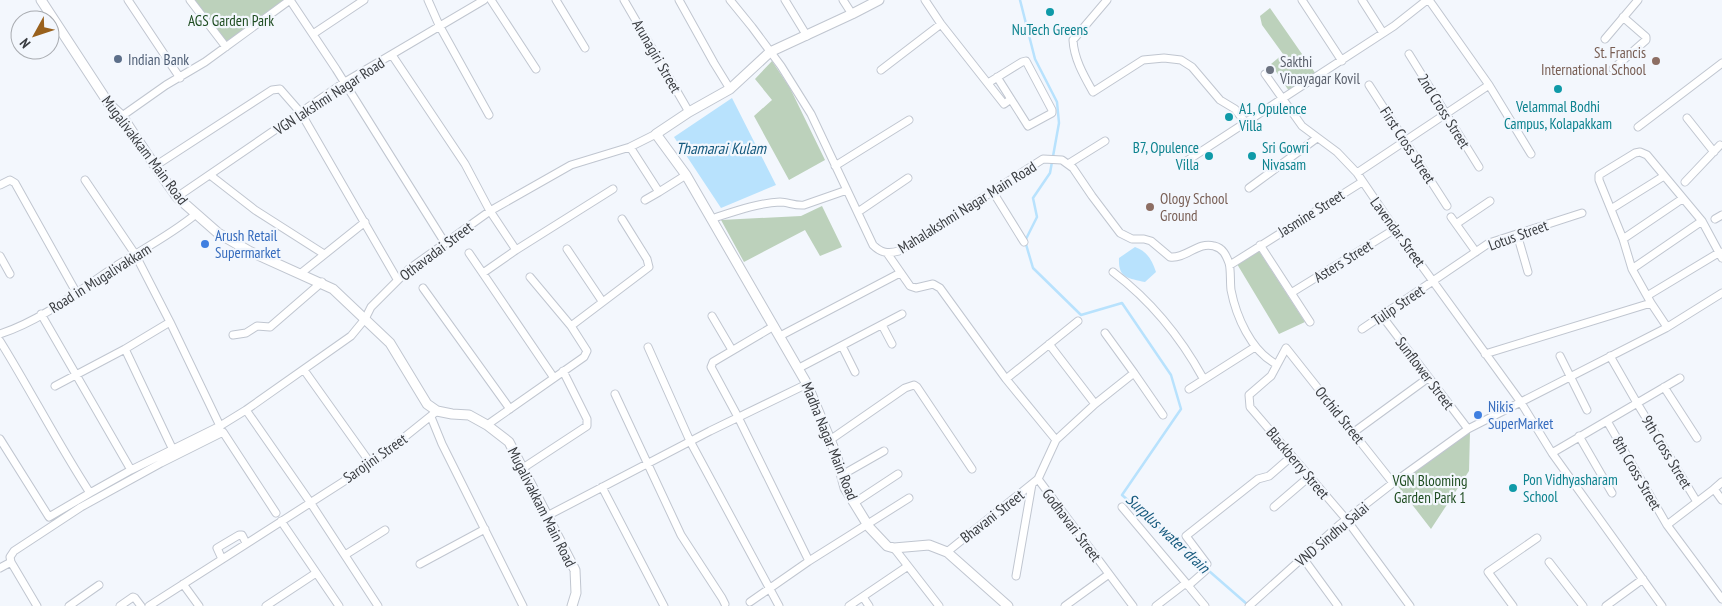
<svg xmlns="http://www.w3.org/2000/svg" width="1722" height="606" font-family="'PT Sans Narrow',sans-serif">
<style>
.green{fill:#bcd1bb}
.water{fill:#b8e2fd}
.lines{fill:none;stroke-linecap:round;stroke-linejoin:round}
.stream{stroke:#b8e2fd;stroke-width:2.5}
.minor-casing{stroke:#c0c6d0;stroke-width:9}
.tertiary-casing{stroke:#c0c6d0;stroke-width:11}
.minor{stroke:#fff;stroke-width:7}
.tertiary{stroke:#fff;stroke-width:9}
.culture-dot{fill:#0f9aa8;stroke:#f3f7fd;stroke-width:2}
.service-dot{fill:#5c6f8a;stroke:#f3f7fd;stroke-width:2}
.education-dot{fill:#8d6e63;stroke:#f3f7fd;stroke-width:2}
.worship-dot{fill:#6b7280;stroke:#f3f7fd;stroke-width:2}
.shop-dot{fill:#3f7fe0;stroke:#f3f7fd;stroke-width:2}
.labels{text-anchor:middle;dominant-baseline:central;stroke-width:4.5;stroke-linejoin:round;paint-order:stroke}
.park-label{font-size:15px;fill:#1f4d21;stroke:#f3f7fd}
.culture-label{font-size:15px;fill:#0d838f;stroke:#f3f7fd;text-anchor:start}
.education-label{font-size:15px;fill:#785e54;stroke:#f3f7fd;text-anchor:end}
.street-label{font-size:15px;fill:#393c40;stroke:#f3f7fd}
.service-label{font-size:15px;fill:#4e5e75;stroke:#f3f7fd;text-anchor:start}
.worship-label{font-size:15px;fill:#5b616d;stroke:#f3f7fd;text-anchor:start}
.shop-label{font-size:15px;fill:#366cbe;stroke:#f3f7fd;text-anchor:start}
.water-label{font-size:16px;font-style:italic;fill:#15597d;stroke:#f3f7fd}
</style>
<rect width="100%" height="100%" fill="#f3f7fd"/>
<path class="green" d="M192,0H289L226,47Z
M1270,8L1318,77L1291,94L1271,64L1283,54L1262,25L1260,16Z
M772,61L790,88L825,160L789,180L754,116L772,100L755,79Z
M822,206L842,247L820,256L805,230L744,262L721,220L801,216Z
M1259,251L1305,322L1279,334L1237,264Z
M1470,432L1469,471L1431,529L1397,485Z"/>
<path class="water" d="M732,98L776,185L721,208L674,137Z
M1135,247C1147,251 1152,260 1156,272L1145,282C1128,278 1118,278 1119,258Z"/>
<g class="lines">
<path class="stream" d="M1020,0L1035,59L1057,102L1059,123L1050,173L1033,198L1037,217L1025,241L1033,268L1081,315L1122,303L1171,375L1181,409L1122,495L1248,605"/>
<g class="minor-casing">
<path id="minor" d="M128,0L180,78
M190,0L226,47
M428,0L439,25L489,115
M491,0L536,69
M556,0L585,48
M624,0L689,112
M679,0L714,63L730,89
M730,0L752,27L781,66L811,114L873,245C881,253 888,254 899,251L1043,159L1062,160L1073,168L1092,196L1120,233L1132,239H1144L1151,241L1170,257C1186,259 1198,241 1214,246C1223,248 1226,255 1229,263C1231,269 1230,282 1231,290C1236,316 1251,351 1276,364
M785,0L807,36
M843,0L852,14
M925,0L941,24L1004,104L1011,99
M1107,0L1073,40C1074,59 1084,76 1093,92L1143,60L1164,58L1181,60L1192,67L1220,100L1235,109L1245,122
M1302,0L1342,61
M1362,0L1383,33
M313,34L364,0
M1605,39L1638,0
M1409,54L1479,167
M392,55L465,164L490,211L516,250
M1613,69L1646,40V37L1623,17
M881,70L941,24
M1265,74L1302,126L1337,152L1357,173L1395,229L1520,401L1552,453L1662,606
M988,83L1022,62L1026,61L1052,110V113L1028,126L997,77
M1369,85L1447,206
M1489,85L1531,154
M122,116L166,85L205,62L290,0L336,69L445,243
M1687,118L1714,152
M1638,127L1722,63
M630,147L659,192L686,175
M1185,162L1394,26L1427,0
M1068,164L1105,141
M155,166L272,90L280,89L301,113L397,279
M835,166L909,120
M1357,173L1489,85L1429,0
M210,175L255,210L324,254
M1685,182L1720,145
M0,185L10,180L15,183L76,292
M1249,188L1317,138
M993,192L1024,242
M177,197L345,82L484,0
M645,200L659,192
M1611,209L1664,176
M858,212L908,178
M1451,217L1476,252
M711,219C733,212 757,203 780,202C788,202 795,206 804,205L847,190
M1715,219L1722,215
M1456,224L1490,201
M1517,234L1528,272
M1623,239L1682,199
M1260,245L1310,322
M567,249L602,301
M469,253L554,378
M887,253L910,286L916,288L933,284L940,288L1006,379L1056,440
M0,256L10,274
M1230,265L1362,182
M1632,269L1702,221
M1113,272C1150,300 1181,338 1203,378
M483,273L516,250L613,189
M300,274L365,222
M423,288L510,409
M1291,293L1395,229
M1647,296L1720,252
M1651,303L1667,327
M41,314L131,470L220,426L246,410L310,502L378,606
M712,316L732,350
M1382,316L1468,429
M170,322L220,426
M882,325L892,344
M571,326L649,267L647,259L622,219
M774,326L713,362L711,367L738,417L809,561
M1362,329L1489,243L1582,213
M0,334C43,320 81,289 119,264C145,248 172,234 196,214
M233,335L246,333L257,326L270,327L322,282
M780,336L900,273
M0,341C31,391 58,444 90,493L131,470
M1049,344L1095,404
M842,346L855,372
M648,347L690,441L779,606
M125,349L173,450
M1485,354L1651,303L1632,269L1623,239L1599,180V175L1635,153L1640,152L1647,155L1702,221L1722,258
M1560,356L1587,410
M1610,356L1637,403L1697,502
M799,368L902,314
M304,370L371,464
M1134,373L1163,415
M1006,379L1078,321
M55,386L125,349L170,322L135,254L85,180
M1664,387L1697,438
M1189,389L1255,347
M615,394L681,535L722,598L725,604
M246,410L351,336L365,319L371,307L409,269L490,211L571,165L630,147L656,134
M431,417L442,444L523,606
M1607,421L1667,525
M487,425L584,357L587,351L571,326L530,277
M1354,432L1428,378
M1579,436L1612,493
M0,439L49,517L90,493
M830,440L905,388L914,385L917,387L972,469
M1552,453L1680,378
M523,468L587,426V419L563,371
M842,475L884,451
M1038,479L1133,606
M1393,483L1286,348L1271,376L1249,395L1250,407L1346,519L1410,606
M602,487L664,606
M1714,489L1722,482
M1722,500L1714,489L1667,525L1722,599
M854,503L898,474
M1122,507L1186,583
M1274,507L1310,476
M547,516L710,431L807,384
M281,521L339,606
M894,548L939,606
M947,552L1038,479L1056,440L1095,404L1134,373L1105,333
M345,555L385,530
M1303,558L1338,606
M222,559L217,548L239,535H242L246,543
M11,562L10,557L14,551L81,507L161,463L223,432L276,513
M1549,562L1583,606
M420,564L485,529
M1207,564L1186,536L1258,479L1269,476L1292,456
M0,568L11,562L37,606
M1016,576L1032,484
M183,584L199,606
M1188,586L1205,571
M863,597L869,606
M750,602L809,561L909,498
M69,606L99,585
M120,606L133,597L135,598L141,606
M149,606L371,464L437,411
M266,606L316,573
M849,606L908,566
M1065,606L1109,574
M1156,606L1186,583L1205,606
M1249,606L1339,525L1393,483L1468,429L1666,328L1722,293
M1513,606L1488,572L1537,538
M1606,606L1643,579"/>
</g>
<g class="tertiary-casing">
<path id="tertiary" d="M41,0L109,104L122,116L159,172L177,197L218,233L249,251L333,289L390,343L427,404L437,411L452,414L469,415L487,425L509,442L575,570L576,593L572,606
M879,0L852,14L770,52L730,89L689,112L656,134L686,175L807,384L836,454L845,488L869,527L887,546L894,548L929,545L947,552L1008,606"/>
</g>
<use href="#minor" class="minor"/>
<use href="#tertiary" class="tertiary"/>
</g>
<g class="culture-dot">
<circle cx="1050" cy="12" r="5"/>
<circle cx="1558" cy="89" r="5"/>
<circle cx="1229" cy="117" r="5"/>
<circle cx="1209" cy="156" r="5"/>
<circle cx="1252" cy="156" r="5"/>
<circle cx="1513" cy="488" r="5"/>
</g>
<circle class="service-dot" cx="118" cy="59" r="5"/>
<g class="education-dot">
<circle cx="1656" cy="61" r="5"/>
<circle cx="1150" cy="207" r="5"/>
</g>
<circle class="worship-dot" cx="1270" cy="70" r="5"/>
<g class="shop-dot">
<circle cx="205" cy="244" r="5"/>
<circle cx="1478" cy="415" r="5"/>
</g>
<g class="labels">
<g class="park-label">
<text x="231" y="20">AGS Garden Park</text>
<text x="1430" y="480">VGN Blooming<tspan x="1430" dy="17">Garden Park 1</tspan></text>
</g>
<g class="culture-label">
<text x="1050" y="29" text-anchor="middle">NuTech Greens</text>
<text x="1558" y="106" text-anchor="middle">Velammal Bodhi<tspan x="1558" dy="17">Campus, Kolapakkam</tspan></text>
<text x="1239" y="108">A1, Opulence<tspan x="1239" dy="17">Villa</tspan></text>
<text x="1199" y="147" text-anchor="end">B7, Opulence<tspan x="1199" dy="17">Villa</tspan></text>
<text x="1262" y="147">Sri Gowri<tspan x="1262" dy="17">Nivasam</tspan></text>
<text x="1523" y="479">Pon Vidhyasharam<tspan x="1523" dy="17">School</tspan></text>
</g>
<g class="education-label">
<text x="1646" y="52">St. Francis<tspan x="1646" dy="17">International School</tspan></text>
<text x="1160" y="198" text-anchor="start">Ology School<tspan x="1160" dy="17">Ground</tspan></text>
</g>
<g class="street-label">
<text transform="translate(657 56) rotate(60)">Arunagiri Street</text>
<text transform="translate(329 96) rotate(-33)">VGN lakshmi Nagar Road</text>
<text transform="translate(1444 111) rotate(58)">2nd Cross Street</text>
<text transform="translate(1408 145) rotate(57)">First Cross Street</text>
<text transform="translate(145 150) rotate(53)">Mugalivakkam Main Road</text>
<text transform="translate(967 207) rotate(-32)">Mahalakshmi Nagar Main Road</text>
<text transform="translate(1311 213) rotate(-32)">Jasmine Street</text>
<text transform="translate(1398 232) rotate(54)">Lavendar Street</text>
<text transform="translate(1518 235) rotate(-20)">Lotus Street</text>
<text transform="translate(436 251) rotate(-37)">Othavadai Street</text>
<text transform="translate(1343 261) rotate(-32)">Asters Street</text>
<text transform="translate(100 278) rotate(-32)">Road in Mugalivakkam</text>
<text transform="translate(1398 305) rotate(-34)">Tulip Street</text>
<text transform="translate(1425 373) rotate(53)">Sunflower Street</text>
<text transform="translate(1340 415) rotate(51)">Orchid Street</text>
<text transform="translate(830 441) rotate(68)">Madha Nagar Main Road</text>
<text transform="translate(1667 452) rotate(59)">9th Cross Street</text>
<text transform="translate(375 458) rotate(-35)">Sarojini Street</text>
<text transform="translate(1298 463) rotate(50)">Blackberry Street</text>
<text transform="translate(1637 473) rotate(60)">8th Cross Street</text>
<text transform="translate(542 507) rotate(63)">Mugalivakkam Main Road</text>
<text transform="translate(992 516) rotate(-38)">Bhavani Street</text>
<text transform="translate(1072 525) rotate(53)">Godhavari Street</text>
<text transform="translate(1332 534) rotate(-40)">VND Sindhu Salai</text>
</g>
<g class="service-label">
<text x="128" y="59">Indian Bank</text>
</g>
<g class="worship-label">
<text x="1280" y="61">Sakthi<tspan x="1280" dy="17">Vinayagar Kovil</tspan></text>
</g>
<g class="shop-label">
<text x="215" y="235">Arush Retail<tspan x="215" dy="17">Supermarket</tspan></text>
<text x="1488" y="406">Nikis<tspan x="1488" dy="17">SuperMarket</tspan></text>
</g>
<g class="water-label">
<text x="721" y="148">Thamarai Kulam</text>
<text transform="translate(1168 533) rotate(43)">Surplus water drain</text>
</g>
</g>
<g transform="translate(35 35) rotate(230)"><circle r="24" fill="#f3f7fd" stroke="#a9acb1"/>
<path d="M0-4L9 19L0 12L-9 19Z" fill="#99611d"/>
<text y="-8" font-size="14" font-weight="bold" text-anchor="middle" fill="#393c40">N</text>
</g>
</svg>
